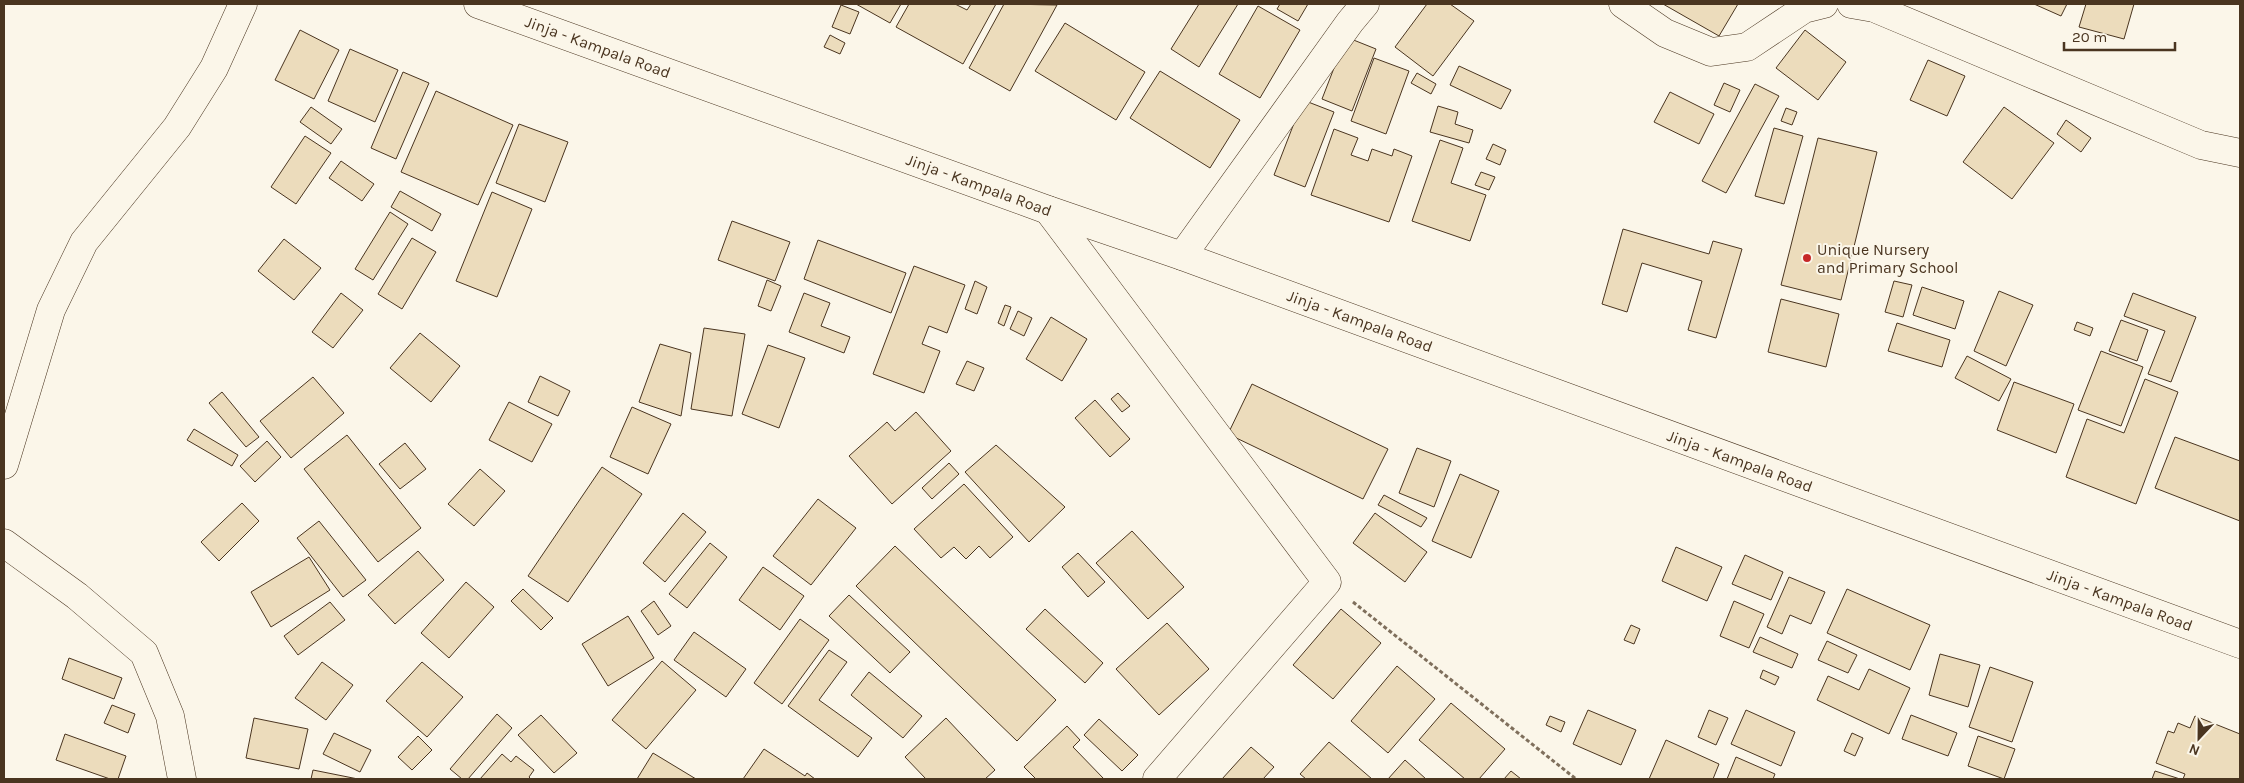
<svg xmlns="http://www.w3.org/2000/svg" width="2244" height="783" font-family="Karla,sans-serif">
<style>
.building{fill:#ecdcbc;stroke:#4a3520}
.lines{fill:none;stroke-linecap:round;stroke-linejoin:round}
.street-casing{stroke:#4a3520;stroke-width:29}
.highway-casing{stroke:#4a3520;stroke-width:29}
.path{stroke:#7f6f5c;stroke-width:3;stroke-dasharray:4 2.5;stroke-linecap:butt}
.street{stroke:#fbf6e9;stroke-width:28}
.highway{stroke:#fbf6e9;stroke-width:28}
.poi-dot{fill:#c62828;stroke:#fbf6e9;stroke-width:2}
.labels{text-anchor:middle;dominant-baseline:central;stroke-width:4;stroke-linejoin:round;paint-order:stroke}
.street-label{font-size:16px;fill:#4a3520;stroke:#fbf6e9}
.poi-label{font-size:16px;fill:#4a3520;stroke:#fbf6e9;text-anchor:start}
</style>
<rect width="100%" height="100%" fill="#fbf6e9"/>
<path class="building" d="M856,4H901L890,23Z
M909,4H955L967,10L971,4H996L963,64L896,27Z
M1004,4L1057,5L1010,91L969,68Z
M1199,4H1238L1199,67L1171,49Z
M1280,4H1308L1298,21L1277,9Z
M1427,4H1450L1474,21L1433,76L1395,47Z
M1663,4H1738L1719,36Z
M2034,4H2067L2061,16Z
M2086,4H2134L2124,39L2079,27Z
M841,5L859,12L850,34L832,27Z
M1258,6L1300,30L1260,98L1219,74Z
M1065,23L1145,72L1116,120L1035,71Z
M300,30L339,50L314,99L275,80Z
M1805,30L1846,62L1818,100L1776,68Z
M830,35L845,43L840,54L824,47Z
M1346,37L1376,49L1352,111L1322,99Z
M350,49L398,70L375,122L328,101Z
M1374,58L1409,71L1386,134L1351,121Z
M1928,60L1965,76L1947,116L1910,100Z
M1459,66L1511,90L1501,109L1450,85Z
M1160,71L1240,120L1210,168L1130,118Z
M403,72L429,83L396,159L371,148Z
M1417,73L1436,84L1431,94L1411,83Z
M1724,83L1740,90L1730,112L1714,105Z
M1755,84L1779,96L1726,193L1702,181Z
M436,91L513,125L478,205L401,172Z
M1670,92L1714,114L1699,144L1654,122Z
M1303,100L1334,112L1305,187L1274,175Z
M1438,106L1458,112L1455,124L1473,130L1469,143L1430,132Z
M311,107L342,129L331,144L300,122Z
M2004,107L2054,143L2012,199L1963,162Z
M1786,108L1797,112L1792,125L1781,121Z
M2066,120L2091,138L2081,152L2057,134Z
M519,124L568,142L545,202L496,183Z
M1774,128L1803,136L1784,204L1755,196Z
M1334,129L1358,138L1351,155L1368,161L1372,149L1392,156L1394,149L1412,156L1389,222L1311,195Z
M305,136L331,153L296,204L271,187Z
M1818,138L1877,152L1841,300L1781,285Z
M1440,140L1463,148L1451,183L1486,195L1470,241L1412,221Z
M1493,144L1506,150L1500,165L1486,159Z
M341,161L374,184L362,201L329,178Z
M1481,172L1495,177L1489,190L1475,185Z
M400,191L441,214L432,231L391,207Z
M492,192L532,209L497,297L456,281Z
M390,212L408,224L373,280L355,269Z
M732,221L790,242L775,281L718,260Z
M1623,229L1709,254L1713,241L1742,249L1716,338L1688,330L1702,281L1642,263L1627,312L1602,304Z
M412,238L436,252L402,309L378,294Z
M284,239L321,268L294,300L258,271Z
M818,240L906,273L891,313L804,279Z
M914,266L965,285L947,333L929,326L922,344L940,351L924,393L873,374Z
M767,280L781,286L771,311L758,306Z
M975,281L987,287L977,314L965,309Z
M1894,281L1912,285L1903,317L1885,312Z
M1922,287L1964,301L1955,329L1913,315Z
M1999,291L2033,305L2006,366L1974,351Z
M341,293L363,310L333,348L312,332Z
M804,293L830,303L821,326L850,337L844,353L789,332Z
M2133,293L2196,317L2171,382L2148,374L2165,331L2124,316Z
M1781,299L1839,314L1826,367L1768,352Z
M1005,305L1011,307L1004,326L998,323Z
M1018,311L1032,318L1024,336L1010,329Z
M1051,317L1087,339L1062,381L1026,359Z
M2121,320L2148,330L2137,361L2109,351Z
M2077,322L2093,328L2090,336L2074,330Z
M1897,323L1950,340L1942,367L1888,351Z
M704,328L745,334L732,416L691,409Z
M420,333L460,366L431,402L390,368Z
M660,344L691,353L681,416L639,402Z
M768,345L805,358L779,428L742,414Z
M2101,351L2143,367L2121,426L2078,410Z
M1967,356L2011,379L1999,401L1955,378Z
M967,361L984,368L974,391L956,384Z
M540,376L570,391L558,416L528,402Z
M313,377L344,413L291,458L260,421Z
M2145,379L2178,392L2136,504L2066,477L2087,419L2124,433Z
M2014,382L2074,404L2056,453L1997,430Z
M1252,384L1388,449L1363,499L1228,434Z
M222,392L259,437L246,447L209,403Z
M1118,393L1130,406L1122,412L1111,399Z
M1095,400L1130,439L1110,457L1075,418Z
M509,402L552,424L532,462L489,440Z
M632,407L671,424L648,474L610,457Z
M916,412L951,451L892,504L849,456L887,422L895,431Z
M194,429L238,455L232,466L187,440Z
M347,435L421,528L378,562L304,469Z
M2175,437L2240,461V521L2155,488Z
M267,441L281,457L255,482L240,466Z
M405,443L426,469L400,489L379,464Z
M996,445L1065,507L1029,542L965,472Z
M1417,448L1451,461L1434,507L1399,493Z
M949,463L959,474L932,499L922,488Z
M602,467L642,494L568,602L528,576Z
M480,469L505,491L474,526L448,504Z
M1460,474L1499,491L1471,558L1432,541Z
M964,484L1013,537L990,558L979,546L966,559L954,547L941,558L914,529Z
M1384,495L1427,518L1421,527L1378,505Z
M818,499L856,528L811,585L773,556Z
M242,503L259,521L219,561L201,542Z
M683,513L706,532L665,582L643,563Z
M1375,513L1427,552L1405,582L1353,543Z
M319,521L366,580L343,597L297,538Z
M1132,531L1184,587L1148,619L1096,563Z
M710,543L727,557L687,608L669,594Z
M895,546L1056,700L1017,741L856,586Z
M1676,547L1722,567L1707,601L1662,581Z
M418,551L444,580L395,624L368,595Z
M1078,553L1105,582L1088,597L1062,567Z
M1745,555L1783,572L1771,600L1732,584Z
M309,557L330,590L271,627L251,592Z
M763,567L804,596L780,630L739,600Z
M1789,577L1825,592L1811,624L1790,615L1782,634L1767,627Z
M466,582L494,607L449,658L421,633Z
M523,589L553,618L541,630L511,601Z
M1847,589L1930,625L1910,670L1827,633Z
M849,595L910,652L890,673L829,616Z
M654,601L671,626L658,635L641,611Z
M1734,601L1764,614L1749,648L1720,636Z
M330,602L345,620L298,655L284,636Z
M1045,609L1103,663L1085,683L1026,629Z
M1341,609L1381,643L1333,699L1293,665Z
M628,616L654,658L608,686L582,644Z
M800,619L829,640L782,704L754,683Z
M1167,623L1209,669L1159,715L1116,669Z
M1631,625L1640,629L1634,644L1624,640Z
M694,632L746,669L726,697L674,660Z
M1760,637L1798,654L1792,668L1753,652Z
M1827,641L1857,655L1848,673L1818,660Z
M829,650L847,662L819,700L872,738L858,757L788,706Z
M1940,654L1980,665L1968,707L1929,695Z
M69,658L122,678L114,699L62,679Z
M662,661L696,690L646,749L612,720Z
M322,662L353,685L326,720L295,698Z
M422,662L463,697L427,737L386,701Z
M1397,666L1435,699L1388,753L1351,721Z
M1990,667L2033,682L2012,742L1969,727Z
M1869,669L1910,688L1889,734L1817,700L1828,676L1859,690Z
M1763,670L1779,677L1775,685L1760,678Z
M869,672L922,716L903,738L851,695Z
M1451,703L1505,749L1479,779H1465L1419,740Z
M112,705L135,714L128,733L104,723Z
M1588,710L1636,730L1621,765L1573,744Z
M1709,710L1728,718L1716,745L1698,737Z
M1746,710L1795,732L1781,766L1731,744Z
M497,714L512,728L468,779H462L450,769Z
M541,715L577,753L554,773L518,735Z
M1911,715L1957,733L1948,756L1902,739Z
M1550,716L1565,722L1561,732L1546,725Z
M2195,716L2240,734V779H2183L2185,774L2156,763L2168,731L2174,733L2178,723L2190,728Z
M254,718L308,729L299,769L246,758Z
M946,718L995,770L985,779H926L905,757Z
M1099,719L1138,755L1122,771L1084,735Z
M1067,726L1080,740L1073,747L1104,779H1036L1024,767Z
M334,733L371,750L360,772L323,754Z
M1852,733L1863,738L1855,756L1844,751Z
M65,734L126,756L118,779H110L56,760Z
M418,736L432,750L412,770L398,757Z
M1978,736L2015,749L2004,779L1968,766Z
M1666,740L1719,764L1713,779H1649Z
M1329,742L1372,779H1306L1300,774Z
M1251,747L1274,767L1263,779H1222Z
M764,749L805,776L807,773L815,779H743Z
M653,753L696,779H637Z
M502,754L511,762L516,756L534,770L529,777L531,779H480Z
M1736,757L1775,774L1773,779H1727Z
M1405,760L1426,779H1388Z
M313,770L358,779H311Z
M1511,771L1521,779H1504Z
M2155,771L2180,779H2152Z"/>
<g class="lines">
<g class="street-casing">
<path id="street" d="M1623,4L1665,33L1711,52L1747,47L1804,9L1824,4
M1851,4L1874,8L2201,145L2240,153
M1048,210L1327,582L1157,779
M1182,256L1350,22L1365,4
M4,465L51,310L84,242L177,127L214,68L243,4
M4,543L77,596L144,653L170,716L182,779"/>
</g>
<g class="highway-casing">
<path id="highway" d="M478,4L1048,210L1182,256L2240,644"/>
</g>
<path class="path" d="M1353,602L1576,779"/>
<use href="#street" class="street"/>
<use href="#highway" class="highway"/>
</g>
<circle class="poi-dot" cx="1807" cy="258" r="5"/>
<g class="labels">
<g class="street-label">
<text transform="translate(598 47) rotate(20)">Jinja - Kampala Road</text>
<text transform="translate(979 185) rotate(20)">Jinja - Kampala Road</text>
<text transform="translate(1360 321) rotate(20)">Jinja - Kampala Road</text>
<text transform="translate(1740 461) rotate(20)">Jinja - Kampala Road</text>
<text transform="translate(2120 600) rotate(20)">Jinja - Kampala Road</text>
</g>
<g class="poi-label">
<text x="1817" y="249">Unique Nursery<tspan x="1817" dy="18">and Primary School</tspan></text>
</g>
</g>
<rect width="2244" height="783" fill="none" stroke="#4a3520" stroke-width="10"/>
<g transform="translate(2199 738) rotate(202)" stroke="#fbf6e9" stroke-width="4" paint-order="stroke">
<path d="M0-4L9 19L0 12L-9 19Z" fill="#4a3520"/>
<text y="-8" font-size="14" font-weight="bold" text-anchor="middle" fill="#4a3520">N</text>
</g>
<path d="M2064 42v8h111v-8" fill="none" stroke="#4a3520" stroke-width="2.5"/>
<text x="2072" y="42" font-size="15" fill="#4a3520" stroke="#fbf6e9" stroke-width="4" paint-order="stroke">20 m</text>
</svg>
